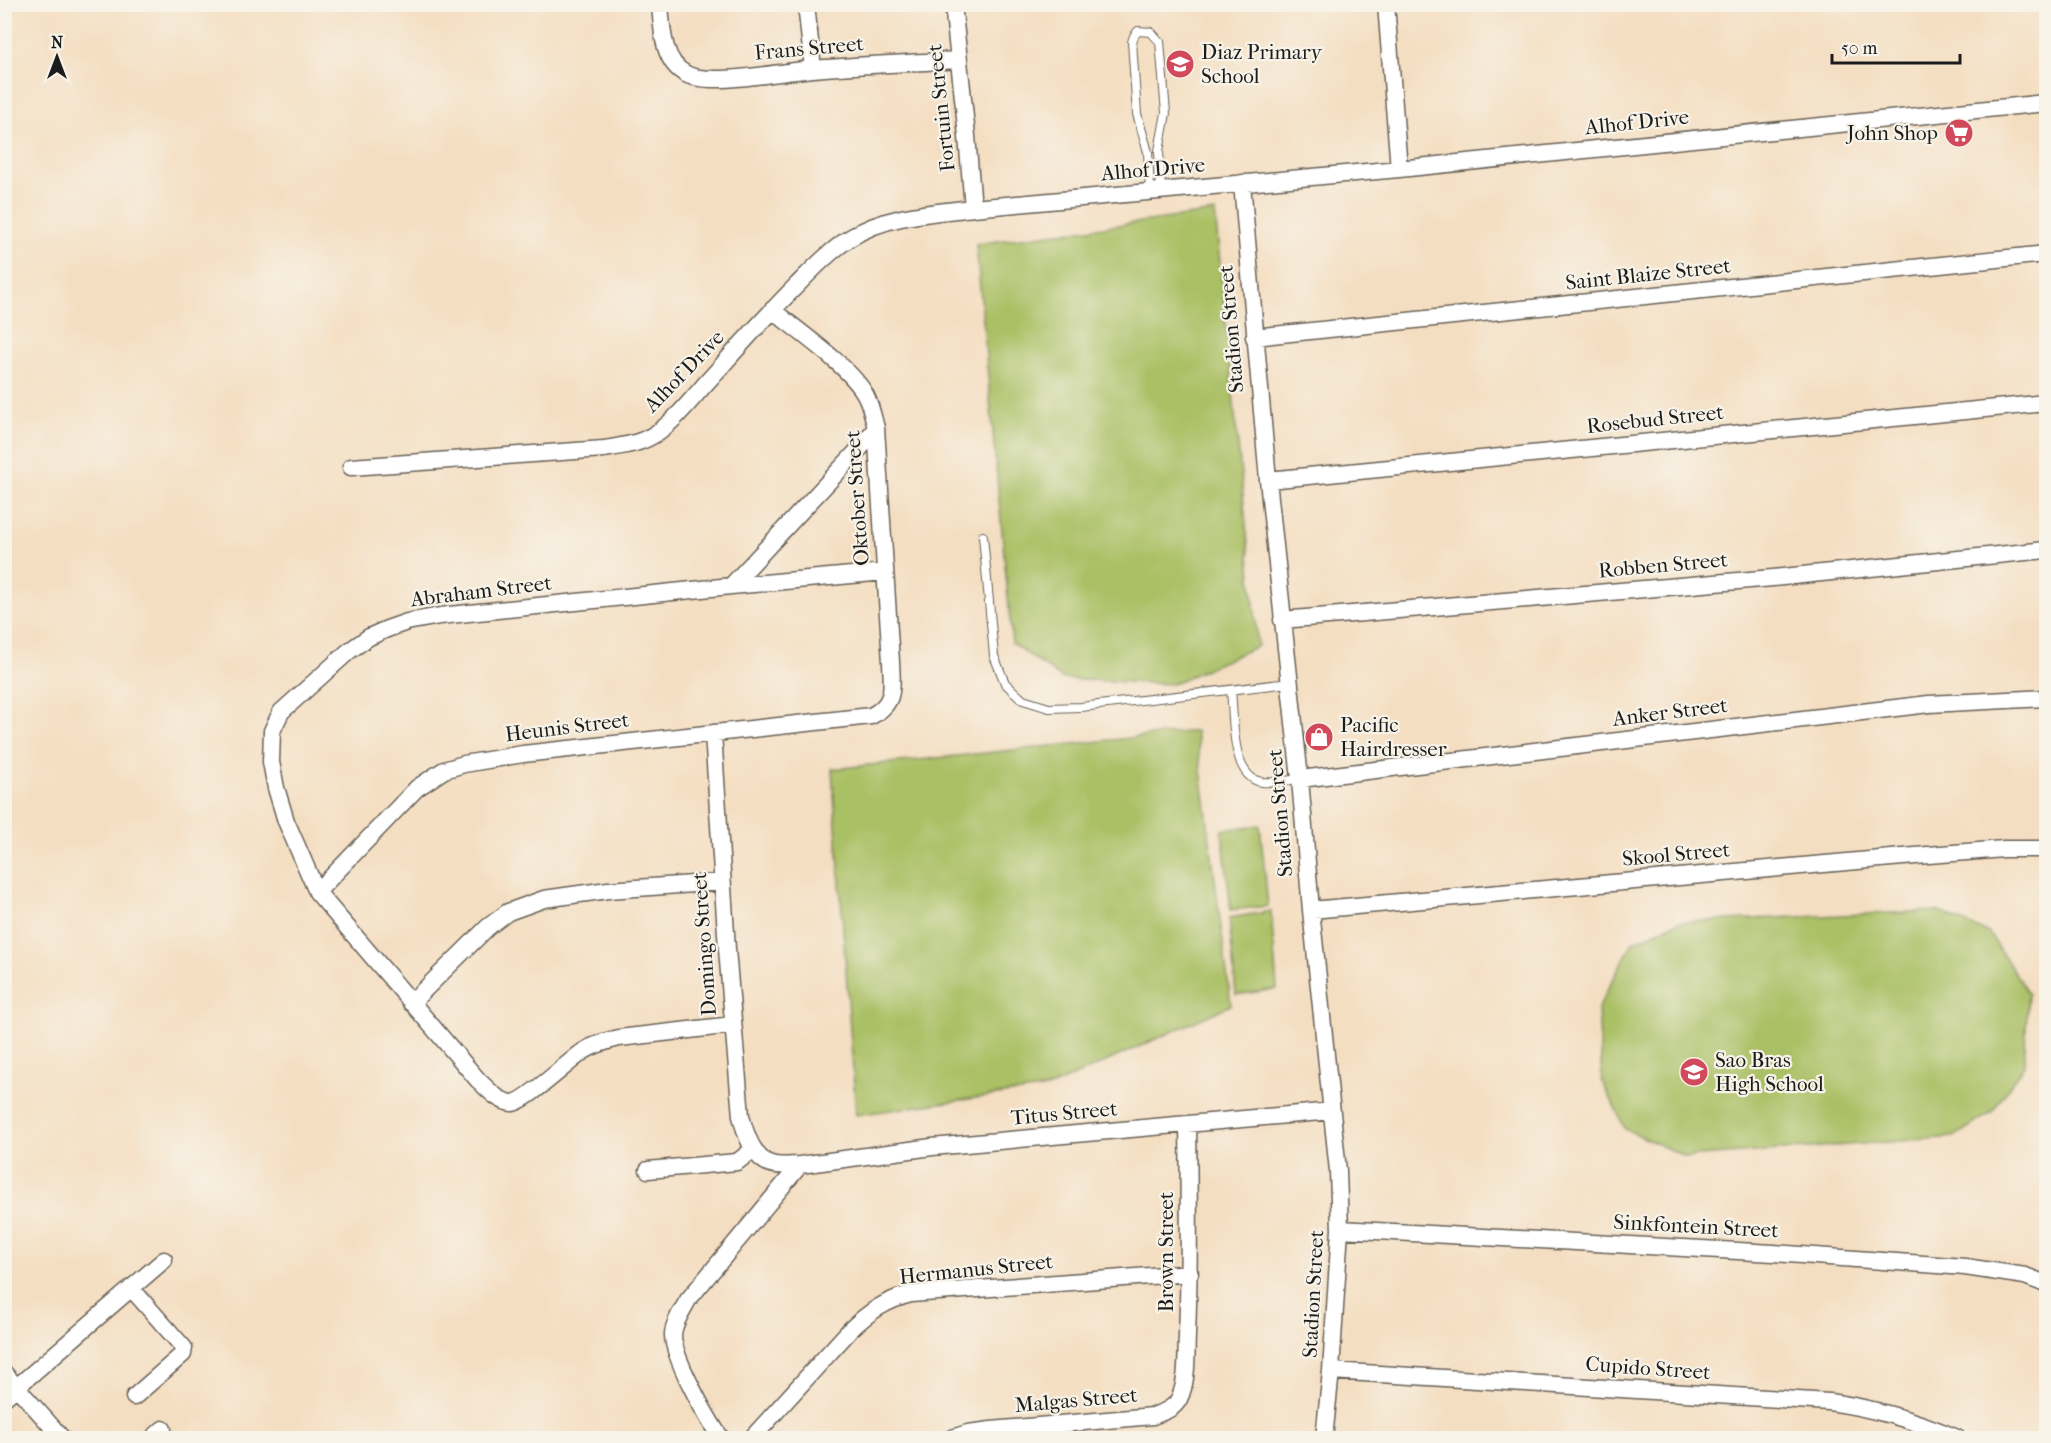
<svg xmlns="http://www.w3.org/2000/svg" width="2051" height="1443" font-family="'IM FELL French Canon',serif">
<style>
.green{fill:#aac065;stroke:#636e40;stroke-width:1.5}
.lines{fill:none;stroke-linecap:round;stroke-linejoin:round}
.lane-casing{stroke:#686056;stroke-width:10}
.street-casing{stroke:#686056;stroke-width:19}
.lane{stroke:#fff;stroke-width:8}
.street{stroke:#fff;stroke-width:16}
.labels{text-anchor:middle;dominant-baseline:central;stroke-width:4.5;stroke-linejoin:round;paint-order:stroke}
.street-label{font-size:21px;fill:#1c1c1c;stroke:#f7f3e8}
.poi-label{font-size:21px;fill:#1c1c1c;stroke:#f7f3e8;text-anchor:start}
</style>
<rect width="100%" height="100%" fill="#f7f3e8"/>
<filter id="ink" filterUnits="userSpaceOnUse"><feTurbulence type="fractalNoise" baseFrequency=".0167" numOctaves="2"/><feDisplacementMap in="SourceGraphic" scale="12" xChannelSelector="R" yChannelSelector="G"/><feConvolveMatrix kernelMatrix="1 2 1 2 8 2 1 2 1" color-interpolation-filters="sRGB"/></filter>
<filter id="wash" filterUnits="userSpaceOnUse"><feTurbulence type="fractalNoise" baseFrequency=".008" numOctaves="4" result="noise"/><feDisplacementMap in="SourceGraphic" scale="24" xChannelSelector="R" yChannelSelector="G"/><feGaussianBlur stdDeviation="1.35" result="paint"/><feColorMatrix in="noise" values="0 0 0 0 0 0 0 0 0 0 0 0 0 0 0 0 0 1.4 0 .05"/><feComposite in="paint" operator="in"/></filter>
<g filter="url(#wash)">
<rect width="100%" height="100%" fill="#f4dec1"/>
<path class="green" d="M1215,212L1258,646L1172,684L1063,679L1012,643L976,244Z
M1196,731L1231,1005L1048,1088L856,1115L832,769Z
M1260,825L1268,906L1231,910L1222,830Z
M1271,911L1277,989L1236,995L1229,918Z
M1937,911L1989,933L2028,993L2024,1065L1992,1112L1954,1137L1686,1157L1625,1129L1602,1080L1598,1008L1633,942L1678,922Z"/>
</g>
<g filter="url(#ink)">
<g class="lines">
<g class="lane-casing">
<path id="lane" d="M1150,192L1148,152L1137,114L1132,42L1134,36L1138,31L1151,32L1160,42L1166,113L1159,151L1161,191
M983,536L994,656L1005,683L1023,700L1049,708L1081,707L1289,683
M1231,690C1234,714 1230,778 1262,782C1274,783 1288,780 1300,779"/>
</g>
<g class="street-casing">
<path id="street" d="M660,4C662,27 662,62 686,74C709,87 784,71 813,69C861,65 910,63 959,60
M806,4L813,69
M953,4L967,136L973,208
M1386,4L1399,169
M1242,183L1268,480L1300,779L1311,910L1338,1171L1340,1229L1331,1371L1324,1438
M1254,337L2046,254
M351,467L604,449C622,446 640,444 655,434C675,421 691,400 707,382C736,350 765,317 796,286C813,269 830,251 850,238C886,215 932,213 973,208L1399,169L2046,103
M1268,480L2046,403
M731,586L885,572
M1282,620L1773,578L2046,550
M713,733L727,949L741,1116C745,1132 753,1159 771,1164C780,1167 791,1165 800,1165
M1300,779L1929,704L2046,698
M317,892L417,788L444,770L464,764L523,754L871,716C896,703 892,687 891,662L876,428C873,417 871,406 866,396C853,369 797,330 772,310
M1311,910L1903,857L2004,849H2046
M411,1003L488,927L508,912L544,899L608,890L722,882
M733,1025L619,1038C607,1041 595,1044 584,1051C570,1060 525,1103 512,1103C498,1102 487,1088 478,1080L317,892L286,821L276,788L271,762L272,731L281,712L349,651L369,637L387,629L407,622L440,616L731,586L861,447L876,428
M648,1170L737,1162L754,1149
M1340,1229L1774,1253L1965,1267L2025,1276L2046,1284
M131,1288L184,1348L183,1354L134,1397
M1331,1371L1829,1402C1874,1408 1916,1421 1957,1438
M4,1373L62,1438
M4,1398L164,1260
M153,1438L163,1429
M721,1438C708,1420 672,1356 673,1334C674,1322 682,1311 688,1300L800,1165L932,1147L1332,1111
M752,1438L850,1330C869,1312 886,1300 911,1294L1190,1273
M952,1438L968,1433L991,1430L1153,1416C1163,1412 1174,1409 1179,1399C1188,1381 1186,1355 1187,1335C1190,1265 1189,1195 1188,1124"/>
</g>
<use href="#lane" class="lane"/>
<use href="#street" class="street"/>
</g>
</g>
<defs>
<g id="school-disc" transform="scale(1.5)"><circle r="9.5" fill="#d1495b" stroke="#f7f3e8"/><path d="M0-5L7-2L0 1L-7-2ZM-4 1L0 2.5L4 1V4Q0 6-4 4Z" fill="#fff"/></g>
<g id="supermarket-disc" transform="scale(1.5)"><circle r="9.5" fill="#d1495b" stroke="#f7f3e8"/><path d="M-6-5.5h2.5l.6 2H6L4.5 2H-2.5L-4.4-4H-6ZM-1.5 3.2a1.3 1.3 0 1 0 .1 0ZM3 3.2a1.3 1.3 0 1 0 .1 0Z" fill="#fff"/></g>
<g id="shop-disc" transform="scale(1.5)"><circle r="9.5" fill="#d1495b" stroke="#f7f3e8"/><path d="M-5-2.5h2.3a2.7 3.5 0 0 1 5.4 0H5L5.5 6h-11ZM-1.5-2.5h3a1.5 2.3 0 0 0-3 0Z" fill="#fff"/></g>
</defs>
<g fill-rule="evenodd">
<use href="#school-disc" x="1180" y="64"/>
<use href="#supermarket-disc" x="1959" y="133"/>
<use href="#shop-disc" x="1319" y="737"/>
<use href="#school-disc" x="1694" y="1072"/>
</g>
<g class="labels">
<g class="street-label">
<text transform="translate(809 48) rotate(-5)">Frans Street</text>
<text transform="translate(941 108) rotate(-96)">Fortuin Street</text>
<text transform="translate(1637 122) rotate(-6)">Alhof Drive</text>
<text transform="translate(1153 169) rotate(-5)">Alhof Drive</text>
<text transform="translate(1648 274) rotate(-6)">Saint Blaize Street</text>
<text transform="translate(1231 329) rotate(-95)">Stadion Street</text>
<text transform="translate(684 371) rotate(-46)">Alhof Drive</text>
<text transform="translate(1655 419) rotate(-6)">Rosebud Street</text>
<text transform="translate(857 498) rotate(-94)">Oktober Street</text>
<text transform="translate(1663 565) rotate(-5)">Robben Street</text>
<text transform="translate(481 591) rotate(-7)">Abraham Street</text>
<text transform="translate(1670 712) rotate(-7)">Anker Street</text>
<text transform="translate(567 727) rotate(-7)">Heunis Street</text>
<text transform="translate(1280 813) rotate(-95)">Stadion Street</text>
<text transform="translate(1676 854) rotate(-5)">Skool Street</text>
<text transform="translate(704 944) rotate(-94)">Domingo Street</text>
<text transform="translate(1064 1113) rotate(-5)">Titus Street</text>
<text transform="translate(1696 1226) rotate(3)">Sinkfontein Street</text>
<text transform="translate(1166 1252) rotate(-90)">Brown Street</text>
<text transform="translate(976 1269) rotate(-6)">Hermanus Street</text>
<text transform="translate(1313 1294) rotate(-87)">Stadion Street</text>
<text transform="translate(1648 1368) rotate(4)">Cupido Street</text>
<text transform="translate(1076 1400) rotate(-5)">Malgas Street</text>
</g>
<g class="poi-label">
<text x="1201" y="52">Diaz Primary<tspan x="1201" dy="24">School</tspan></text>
<text x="1938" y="133" text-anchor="end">John Shop</text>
<text x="1340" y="725">Pacific<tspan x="1340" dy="24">Hairdresser</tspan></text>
<text x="1715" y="1060">Sao Bras<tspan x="1715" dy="24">High School</tspan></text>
</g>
</g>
<rect width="2051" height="1443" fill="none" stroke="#f7f3e8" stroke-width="24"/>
<g transform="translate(57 57)" stroke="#f7f3e8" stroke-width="4.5" paint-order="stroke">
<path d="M0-4.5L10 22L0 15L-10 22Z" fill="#1c1c1c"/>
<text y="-9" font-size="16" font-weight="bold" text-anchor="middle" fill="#1c1c1c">N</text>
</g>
<path d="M1832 54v9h128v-9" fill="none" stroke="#1c1c1c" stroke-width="3"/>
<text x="1841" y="54" font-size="18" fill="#1c1c1c" stroke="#f7f3e8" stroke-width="4.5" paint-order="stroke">50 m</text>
</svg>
